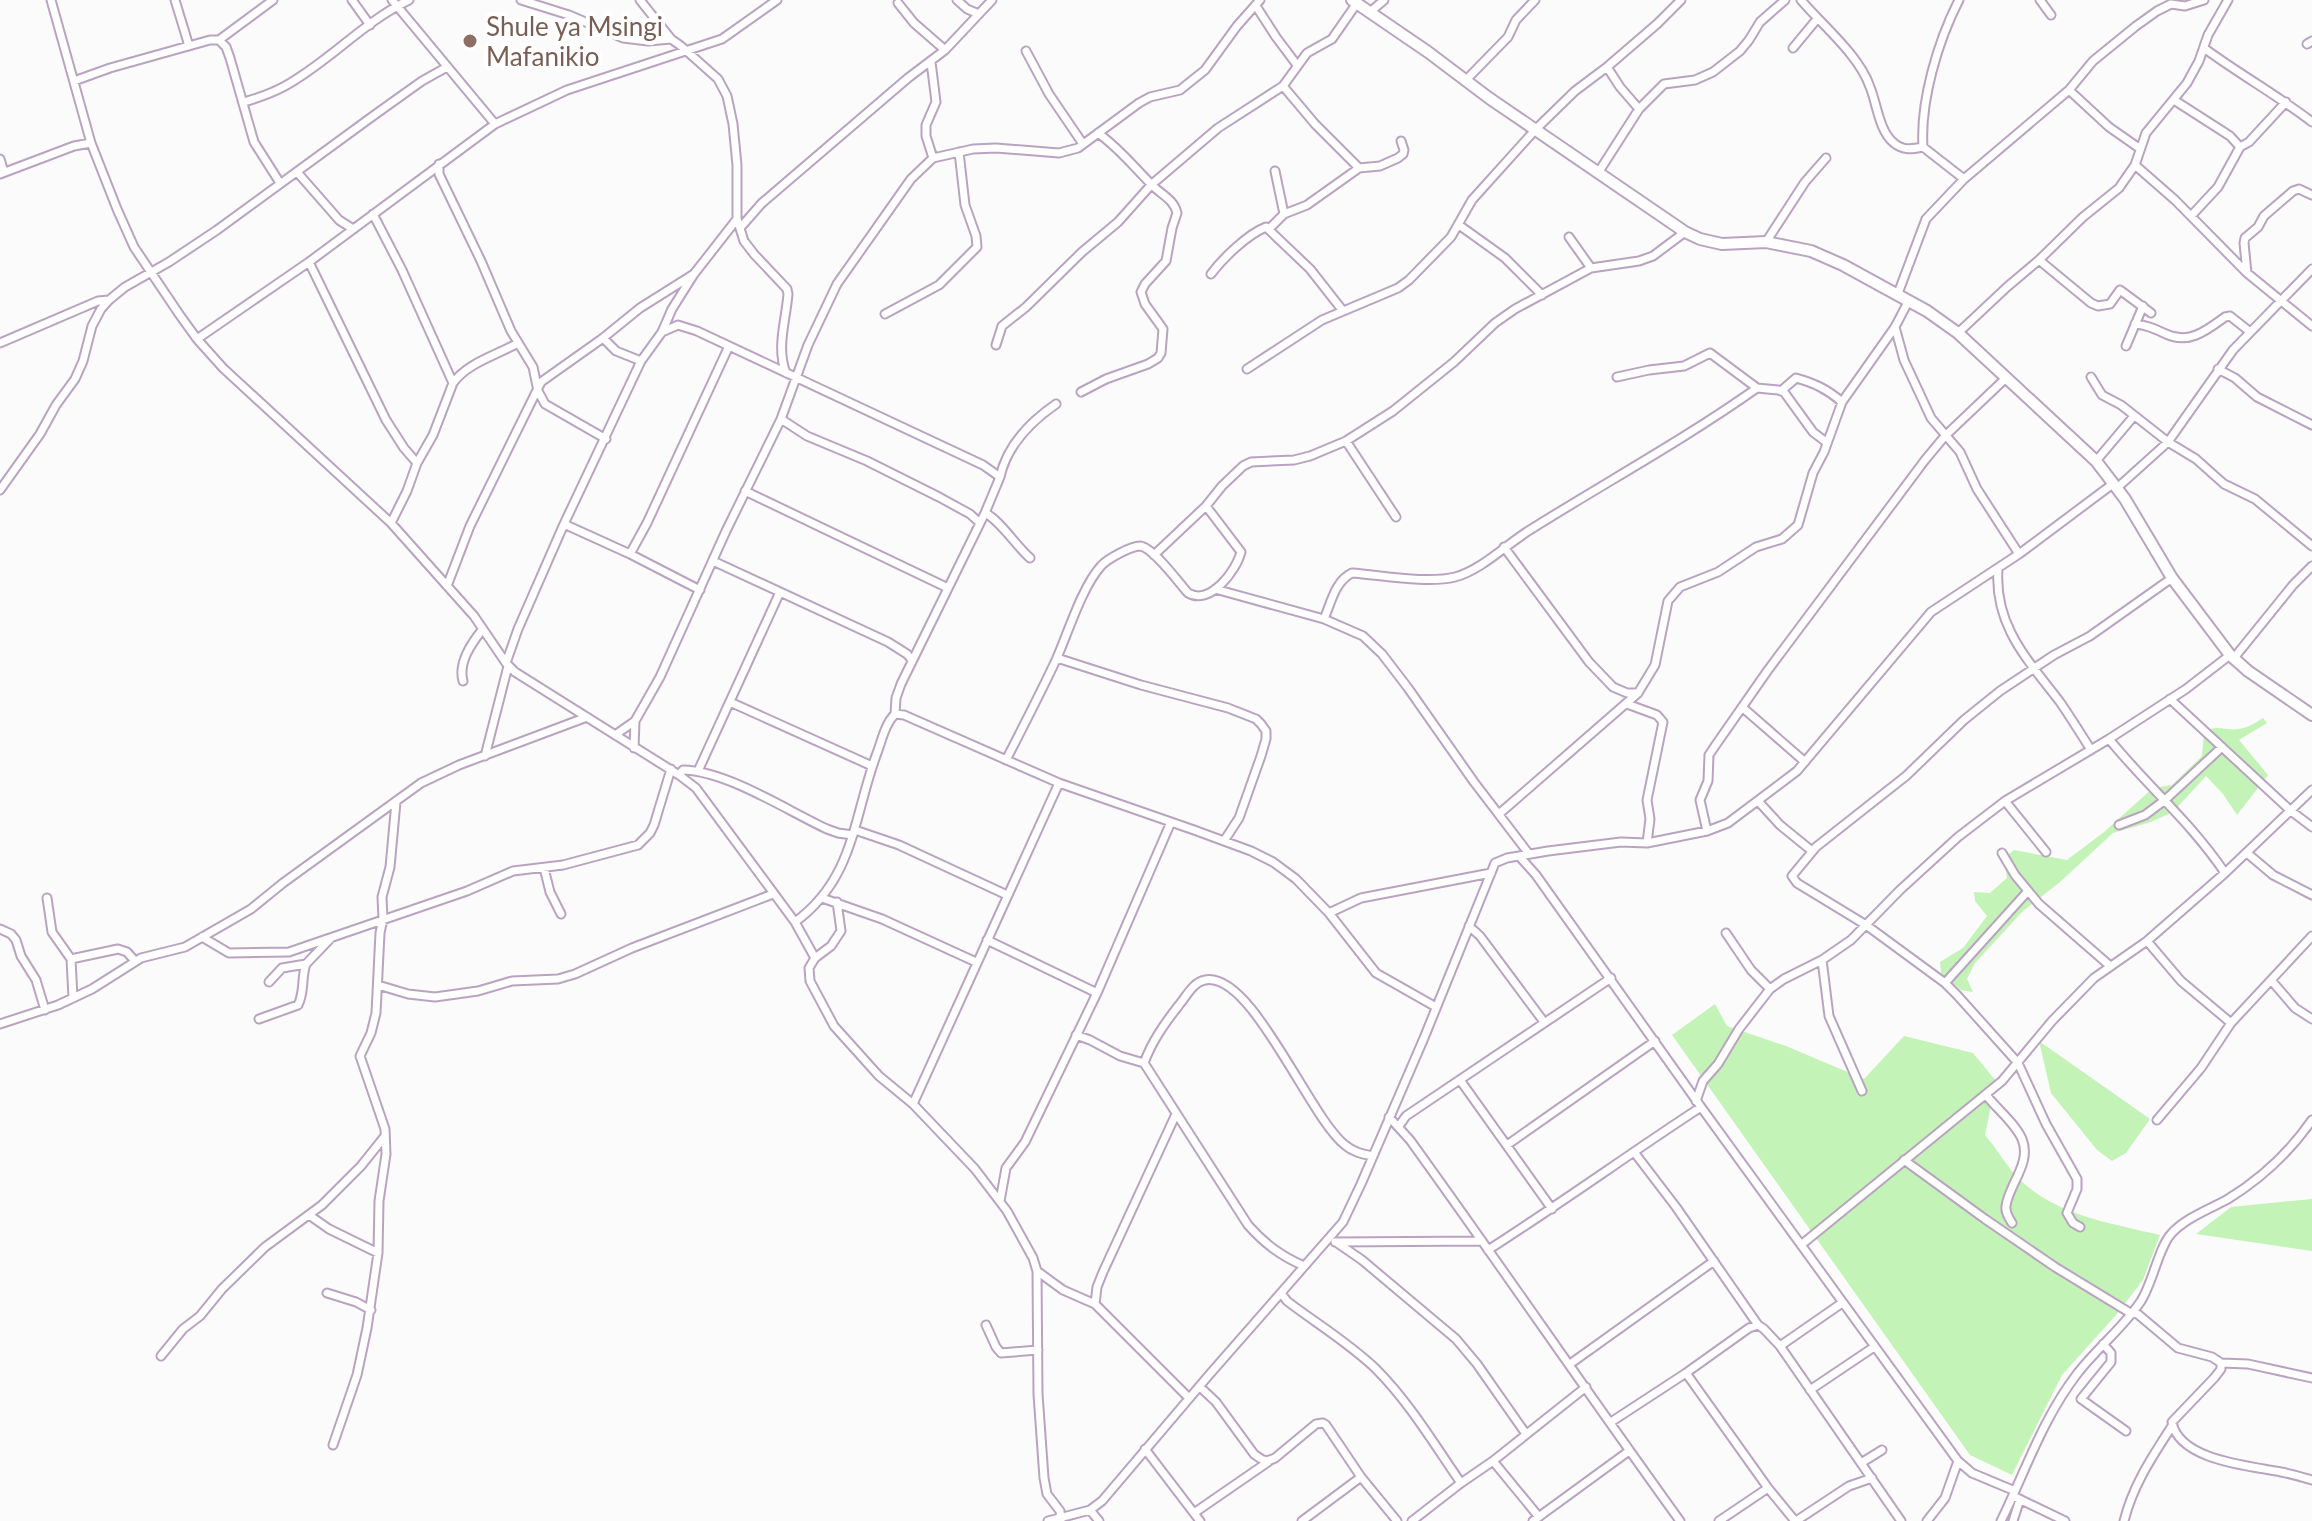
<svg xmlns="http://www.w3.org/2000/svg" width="2312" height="1521" font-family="Lato,sans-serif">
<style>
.green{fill:#c3f3b7}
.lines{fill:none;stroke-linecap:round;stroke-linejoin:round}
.street-casing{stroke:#baa3c1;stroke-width:11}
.secondary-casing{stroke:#baa3c1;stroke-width:14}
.street{stroke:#fff;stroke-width:7}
.secondary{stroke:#fff;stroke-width:10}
.education-dot{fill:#8d6e63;stroke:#fff;stroke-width:3}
.labels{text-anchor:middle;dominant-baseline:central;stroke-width:8;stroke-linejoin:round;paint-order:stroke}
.education-label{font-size:26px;fill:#785e54;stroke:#fff;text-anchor:start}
</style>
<rect width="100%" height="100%" fill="#fbfbfb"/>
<path class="green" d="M2263,718L2267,723L2239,740L2268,775L2237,815L2223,794L2206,776L2173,812L2151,822L2113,833L2060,882L2023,911L1975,963L1967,979L1973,992L1961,990L1941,973L1940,962L1963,948L1987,916L1975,901L1974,892L1990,893L2007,878L2004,858L2014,850L2067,860L2104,832L2153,788L2172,785L2202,756L2204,732C2219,724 2223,731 2238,729C2248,728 2255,723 2263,718Z
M1715,1004L1727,1026L1786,1046L1864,1079L1904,1036L1973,1053L1996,1081L1985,1135C1997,1149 2007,1167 2020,1180C2059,1216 2110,1223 2160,1235L2143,1280L2116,1315L2062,1375L2012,1475L1970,1455L1672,1035Z
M2039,1041L2150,1119L2126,1153L2112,1161L2097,1150L2051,1093Z
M2312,1199V1251L2196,1234L2231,1207Z"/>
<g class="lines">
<g class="street-casing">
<path id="street" d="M51,0L91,143L117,209L134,247L179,314L197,339L223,368L391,523L474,616L506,663L515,672L679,775L696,788L795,922L815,958L809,968L810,981L834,1026L879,1076L913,1104L975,1169L1007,1211L1033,1258L1037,1271L1038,1394L1044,1478L1047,1494L1060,1511L1061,1521
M175,0L189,46
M352,0L370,25
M392,0L495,124
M521,0L569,15L623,38L648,41L671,39L681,46L718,79L727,96L733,124L737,165V219L744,241L754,254L787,289L788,294C786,320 776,348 786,373
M640,0L671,39
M957,0L967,9L979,14
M1801,0C1823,26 1859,55 1870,87C1877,104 1879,131 1894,143C1903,151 1913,149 1923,147
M1959,0C1938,41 1920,101 1923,147L1964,179
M2040,0L2051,15
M898,3L914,23L945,50
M1256,6L1276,37L1297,65
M1370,12L1384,0
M219,40L273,0
M2307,44L2312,41
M1793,48L1817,19
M2204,48C2239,74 2277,95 2312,122
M1026,51L1049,94L1083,144
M931,62L936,102L926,125V136L933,158
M1607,67L1620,87L1639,109
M74,81L110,68L210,40H219L226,47L230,58L254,142L280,183
M1465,81L1508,37L1516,20L1535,0
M1283,86L1315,124L1359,168
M2069,90L2109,127L2139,148
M2174,100L2230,136L2240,147L2218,187L2191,216
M244,102C258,98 272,93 285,86C329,62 363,22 409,0
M2240,147L2249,142L2286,102
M0,159L4,172
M439,164V174L481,261L511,331L533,367L538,391L545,404L606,439
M2135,165L2175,200L2247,273L2312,326
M1275,171L1284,214
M297,172L339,220L353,229
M1598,173L1639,109L1664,84L1695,80L1713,72L1740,51L1749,40L1760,22L1785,0
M0,174L74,146L91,143
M373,214L402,270L453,383
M1459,225L1505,258L1542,295
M740,228L762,203L908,78L945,50L992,0
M1269,229L1284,214L1307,205L1359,168L1380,166L1398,158L1403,154L1404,150L1401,141
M1569,237L1591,268
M1766,242L1805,182L1826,158
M2039,260L2091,303L2098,306L2110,304L2120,290L2151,313
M309,262L386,420L404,448L417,463
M2247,273L2244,243L2245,238L2258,227L2264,216L2293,191L2299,189L2312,195
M1211,274C1223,258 1248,234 1266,227L1310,269L1343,311
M1897,296L1926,219L1964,179L2069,90L2093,61L2136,26L2157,11L2171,4L2185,6L2204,0
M885,314L939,285L977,247L976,236L965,205L959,152
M2135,324C2147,325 2155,329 2166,334C2189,345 2207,330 2225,317L2230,316L2249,331
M1895,327L1904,360L1931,418L1960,452L1977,489L2019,554
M662,332L678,325L697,331L983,465L1000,477L985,513L901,684L896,698L895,714
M1958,333L2007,287L2039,260L2083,217L2119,188L2135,165L2146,133L2187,83L2199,61L2208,35L2228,0
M603,338L616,351L641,361
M197,339L309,262L495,124L567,90L722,39L777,0
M0,343L98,301L109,300
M996,345L1002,326L1026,307L1082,252L1118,222L1151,185L1218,128L1283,86L1307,53L1332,39L1357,3
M2126,346L2143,306
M1247,369L1322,320L1398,288L1409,280L1451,237L1472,200L1536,129L1575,91L1607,67L1657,24L1681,0
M2218,369L2235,378L2257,397L2312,425
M1617,377L1649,370L1684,366L1710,353L1757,388L1778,390L1784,392L1813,432L1826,442
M2091,377L2102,395L2121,405L2168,442L2196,459L2224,484L2255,499L2312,546
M1781,391L1796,378C1814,383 1827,389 1842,402
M1081,392L1106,379L1148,364L1158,358L1161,353L1163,329L1145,304L1141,292L1145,284L1166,261L1172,228L1177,213C1174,199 1160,194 1151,184C1133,166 1120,149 1098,133
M781,419L807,436L867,461L939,497L970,514L980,523
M1346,441L1396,517
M2096,461L2134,416
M1000,477C1007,445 1030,422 1056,404
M2117,488L2168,442L2233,350L2312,269
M0,490L40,434L56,405L75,379L83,361L92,326L101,309L109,300L125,287L169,262L217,230L373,116L422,81L447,67
M745,491L948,588
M985,513C1000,520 1016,546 1030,558
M391,523L407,491L417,463L433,435L453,383C467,363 497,355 518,343
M564,524L630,554L700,590
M1504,547L1589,662L1613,687L1627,693H1638
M630,554L647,523L729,346
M1154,555L1206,506L1222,486L1243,466L1251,462L1294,460L1310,456L1346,441L1393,411L1454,362L1495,323L1515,309L1591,268L1639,261L1653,256L1685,232
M713,561L888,642L907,654L912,660
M1998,569C1994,626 2028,660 2060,702C2071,718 2081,734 2091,750
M447,586L470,526L541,382L603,338L640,308L694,274L737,219
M1215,589L1324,619L1363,636L1382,654L1408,688L1474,782L1529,854
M1324,619C1331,603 1335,581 1352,573C1381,575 1427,584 1455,577C1482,570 1509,542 1533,528C1608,481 1685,439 1757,388
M1057,658L1141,685L1228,708L1256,719L1261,724L1266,731V739L1261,756L1239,818L1224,841
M2234,658L2293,585L2312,566
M506,663L518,629L564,524L641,361L662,332L672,309L694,274
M463,681C458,663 471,644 482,630
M2170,699L2291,811L2312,827
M730,702L872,766
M1627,704L1657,715L1663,722L1647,800L1650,819L1647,843
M1742,707L1805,762
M615,735L635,721L660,677L726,531L781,419L808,345L837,284L911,179L933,158L973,149L996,148L1059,153L1078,148L1139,103L1150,97L1180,90L1205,70L1237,26L1260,0
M2109,739C2147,786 2190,821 2225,873
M634,748L635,721
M485,756L508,666
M1006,760C1023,727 1040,694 1056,660C1068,633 1082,587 1101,566C1107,559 1131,546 1140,546C1153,547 1179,583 1188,593C1210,606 1236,571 1241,552L1206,506
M698,771L780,592
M679,775L683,770C727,771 786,810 827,829L838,833L853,835
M1758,801L1780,825L1812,851
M2005,801L2046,852
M1499,814L1638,693L1655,665L1668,601L1680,587L1718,572L1756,547L1782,539L1798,525L1813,473L1824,452L1842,402L1895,327L1908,302
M2119,825L2145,815L2165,800L2222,747
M855,830L899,845L1007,895
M1707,831L1700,800L1708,781L1709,755L1715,746L1768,670L1925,460L1945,436L2007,377
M2002,853L2015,875L2039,904L2109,965
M2247,853L2273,875L2312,895
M1519,856L1536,875L1701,1107L1958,1461L1972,1473L2015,1491
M544,868L550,892L561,914
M47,898L52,932L71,959L73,998
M822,898L882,919L976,962
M1329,913L1361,898L1491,873
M795,922C855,878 853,817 877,753C882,740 885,724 895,714L904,715L1059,783L1194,830L1251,851L1273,862L1296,879L1329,913L1376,973L1436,1007
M1469,926L1480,936L1544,1022
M0,929L11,934L16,940L21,956L36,980L45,1010
M1726,933L1751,970L1770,989
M202,937L229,953L289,952L467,891L513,871L563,865L638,845L650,833L654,825L671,769
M987,940L1097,993
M2147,941L2181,981L2231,1023
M815,958L831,946L841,931L837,902
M71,959L118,949L127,952L135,961
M1822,960L1829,1016L1862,1091
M2271,980L2295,1008L2312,1019
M269,982L282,968L306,964L331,938
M1945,983L2028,891
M378,985L408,994L435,997L478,991L512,981L558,979L575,974L632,948L773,894
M259,1019L298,1005C305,992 301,977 306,964
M0,1024L58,1005L92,989L141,958L185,947L251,909L283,883L421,783L459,765L587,717
M1076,1035L1090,1040L1120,1056L1144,1063L1248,1225C1265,1244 1281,1256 1304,1266
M1144,1063C1152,1041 1165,1023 1179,1005C1186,997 1193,982 1205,980C1252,971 1309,1117 1345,1145C1353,1152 1362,1154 1373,1156
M1460,1080L1552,1209
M1986,1095C1997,1109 2015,1123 2022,1139C2032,1163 2009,1184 2006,1206C2005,1213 2009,1218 2012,1223
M1696,1101L1703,1081L1718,1064L1739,1029L1770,989L1784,979L1822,960L1851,940L1900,890L1958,837L2005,801L2109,739L2186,689L2230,655
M913,1104L1059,783
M1176,1114L1103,1272L1097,1287L1095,1304L1189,1398
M1389,1117L1410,1140C1501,1266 1589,1395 1680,1521
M2157,1120L2201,1068L2231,1023L2312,936
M1399,1126L1406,1116L1611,978
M1507,1145L1655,1041
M1634,1152L1676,1207L1758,1325
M1904,1160L1985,1219L2055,1267L2132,1314
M1000,1201L1006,1168L1025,1142L1097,993L1171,822
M309,1215L329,1229L378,1253
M2080,1227L2073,1223L2067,1213L2077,1189V1179L2046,1124L2018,1063L1957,995L1945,983L1866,925L1797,883L1792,876L1816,847L1906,776L1964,720L2000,691L2054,655L2090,636L2172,578
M1335,1242L1482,1241
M1336,1242L1362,1260L1456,1339L1477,1364L1526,1434
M1801,1245L2002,1081L2052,1021L2094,978L2147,941L2225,873L2312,790
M1488,1250C1560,1204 1629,1154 1701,1107
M1037,1271L1063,1290L1095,1304
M327,1293L356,1302L371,1310
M1281,1293L1287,1301C1317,1324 1349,1343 1376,1369C1409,1402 1434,1444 1461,1483
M2134,1311L2178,1348L2212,1357L2221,1363V1369L2215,1377L2172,1422C2179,1461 2252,1466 2281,1472C2292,1474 2302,1477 2312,1480
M986,1325L996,1347L1001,1353L1038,1350
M2103,1344L2111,1353V1362L2081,1399L2126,1431
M1780,1346L1842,1303
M161,1356L183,1329L200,1316L222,1289L265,1247L322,1205L361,1166L385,1136
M2221,1363L2248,1364L2312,1378
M1570,1364L1714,1261
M1686,1373L1768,1488L1795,1521
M1200,1387L1216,1402L1254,1454C1262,1460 1265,1463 1275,1458L1316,1424L1323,1423L1326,1425L1361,1477L1397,1521
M1810,1390L1874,1347
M1611,1422L1686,1373L1749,1328L1758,1325L1764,1329L1780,1346L1901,1521
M333,1445L357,1375L367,1328L378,1253L379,1201L386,1154L385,1129L360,1056L371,1033L376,1013L380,933L383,919L382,897L390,867L396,802
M1145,1449L1200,1521
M1493,1461L1539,1517
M1861,1463L1882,1450
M2013,1496L2065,1521
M1090,1510L1099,1521
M1194,1513L1268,1462
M1048,1521L1090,1510L1102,1501L1209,1375L1343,1222L1361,1184L1424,1038L1495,863L1507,858L1548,851L1621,842L1647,843L1707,831L1728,823L1797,771L1931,612L2019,554L2114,483
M1302,1521L1361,1477
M1412,1521L1461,1483L1493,1461L1586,1387
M1533,1521L1629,1451
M1719,1521L1768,1488
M1796,1521L1849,1486L1872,1478
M1927,1521L1945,1498L1958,1461
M2001,1521C2025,1472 2043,1418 2077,1374C2096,1349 2123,1328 2141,1301C2153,1282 2159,1247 2171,1234C2185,1218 2210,1209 2228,1199C2262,1178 2289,1153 2312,1120
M2013,1521L2020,1499
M2124,1521C2133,1485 2152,1457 2172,1426"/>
</g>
<g class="secondary-casing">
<path id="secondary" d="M1352,0L1428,52L1489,98L1685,232L1700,239L1722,244L1766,242L1811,251L1843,265L1927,311L1958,333L2096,461L2125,499L2172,578L2230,655L2248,671L2312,715"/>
</g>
<use href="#street" class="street"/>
<use href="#secondary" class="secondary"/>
</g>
<circle class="education-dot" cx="470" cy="41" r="8"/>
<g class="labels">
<g class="education-label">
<text x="486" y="26">Shule ya Msingi<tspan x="486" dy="30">Mafanikio</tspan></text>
</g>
</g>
</svg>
